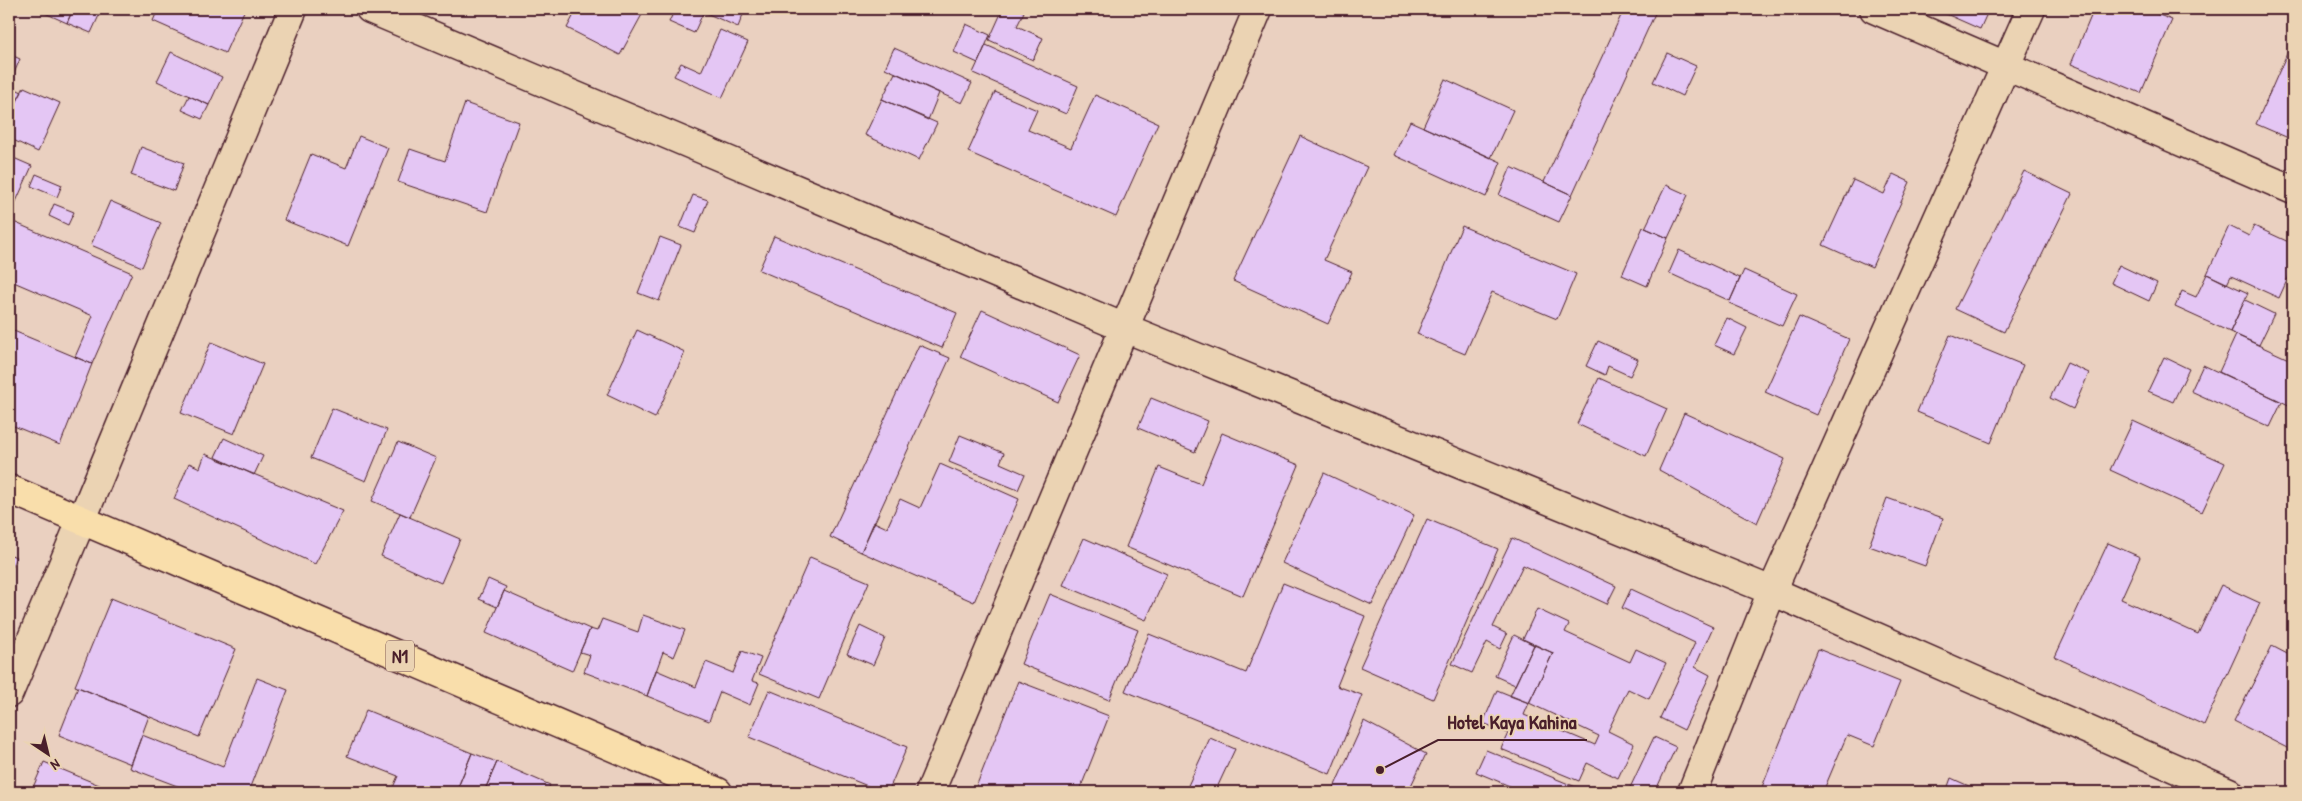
<svg xmlns="http://www.w3.org/2000/svg" width="2302" height="801" font-family="'Patrick Hand',sans-serif">
<style>
.building{fill:#e4c6f4;stroke:#4a1f2b;fill-rule:evenodd}
.lines{fill:none;stroke-linecap:round;stroke-linejoin:round}
.street-casing{stroke:#4a1f2b;stroke-width:31}
.secondary-casing{stroke:#4a1f2b;stroke-width:31}
.highway-casing{stroke:#4a1f2b;stroke-width:31}
.street{stroke:#ebd3b3;stroke-width:28}
.secondary{stroke:#ebd3b3;stroke-width:28}
.highway{stroke:#f9deab;stroke-width:28}
.labels{text-anchor:middle;dominant-baseline:central;stroke-width:4;stroke-linejoin:round;paint-order:stroke}
.shield{fill:#ebd3b3;stroke:#7a5554;stroke-width:1}
.shield-label{font-size:18px;font-weight:bold;fill:#4a1f2b}
.leader{fill:none;stroke:#4a1f2b;stroke-width:2}
.callout-dot{fill:#4a1f2b;stroke:#ebd3b3;stroke-width:2}
.callout-label{font-size:20px;text-anchor:middle;font-weight:bold;fill:#4a1f2b;stroke:#ebd3b3;stroke-width:4;stroke-linejoin:round;paint-order:stroke}
</style>
<rect width="100%" height="100%" fill="#ead0c0"/>
<filter id="ink" filterUnits="userSpaceOnUse"><feTurbulence type="fractalNoise" baseFrequency=".02" numOctaves="2"/><feDisplacementMap in="SourceGraphic" scale="10" xChannelSelector="R" yChannelSelector="G"/><feConvolveMatrix kernelMatrix="1 2 1 2 8 2 1 2 1" color-interpolation-filters="sRGB"/></filter>
<g filter="url(#ink)">
<path class="building" d="M36,9H73L67,23Z
M73,9H102L91,33L67,23Z
M158,9H245L225,53L153,21Z
M577,9H645L620,55L567,28Z
M675,9H692L703,13L694,33L669,22Z
M707,9H736L744,12L738,27L706,13Z
M1003,9H1017L1024,12L1017,26L1043,38L1033,60L989,40Z
M1624,9H1657L1572,195L1544,182Z
M1935,9H1989L1980,29Z
M2094,9H2144L2172,20L2141,93L2071,64Z
M966,24L990,35L978,63L954,52Z
M720,30L748,42L722,98L674,76L681,63L701,72Z
M2293,40V140L2256,124Z
M986,45L1078,86L1066,114L973,73Z
M894,48L972,83L962,103L885,68Z
M171,52L222,77L209,105L157,81Z
M1667,53L1696,66L1682,96L1653,82Z
M9,54L20,59L9,85Z
M895,73L939,93L928,120L882,99Z
M1445,79L1513,110L1491,158L1423,127Z
M9,86L22,92L15,105L9,102Z
M24,87L60,103L38,152L9,138V102L15,105Z
M995,92L1037,110L1028,130L1071,148L1095,95L1158,123L1116,217L968,152Z
M189,96L209,105L202,119L182,110Z
M882,99L937,123L919,160L865,135Z
M465,103L519,122L487,212L398,182L410,149L445,161Z
M1410,121L1501,162L1486,197L1394,155Z
M359,136L388,148L348,246L284,220L311,154L346,168Z
M1300,136L1367,167L1324,260L1352,272L1328,324L1233,281Z
M141,147L184,163L174,191L131,175Z
M9,156L32,166L14,206L9,203Z
M1511,167L1572,195L1559,222L1499,195Z
M2024,171L2072,194L2004,332L1955,309Z
M36,174L62,185L57,197L31,186Z
M1893,174L1910,182L1872,267L1823,245L1853,180L1884,194Z
M1666,185L1688,195L1668,238L1645,228Z
M693,195L708,200L695,233L680,227Z
M110,201L161,223L142,267L91,245Z
M54,204L74,212L68,225L49,216Z
M9,220L132,273L92,364L75,357L93,316L9,280Z
M1462,226L1576,274L1557,319L1492,292L1465,354L1417,334Z
M2229,226L2249,236L2254,226L2293,244V267L2279,298L2231,276L2227,284L2207,274Z
M1643,227L1668,238L1647,286L1622,275Z
M774,236L957,313L942,348L759,270Z
M660,237L681,245L659,301L638,293Z
M1679,250L1740,278L1730,301L1669,273Z
M2119,265L2157,283L2149,301L2111,283Z
M1744,270L1797,294L1782,326L1729,303Z
M2207,274L2248,293L2230,332L2175,307L2182,291L2196,297Z
M2245,300L2274,314L2259,345L2230,332Z
M982,310L1080,355L1058,402L960,357Z
M1799,317L1849,339L1816,415L1765,392Z
M1727,318L1747,328L1734,354L1714,345Z
M9,329L92,364L60,445L9,424Z
M637,330L685,352L655,418L607,395Z
M1950,335L2023,365L1991,443L1917,412Z
M2236,335L2293,361V407L2219,372Z
M1598,341L1638,359L1630,376L1608,366L1605,375L1586,366Z
M211,342L263,364L234,434L181,413Z
M919,345L950,358L861,552L830,537Z
M2164,357L2189,369L2173,402L2148,391Z
M2067,363L2089,373L2073,409L2050,398Z
M2203,365L2282,402L2270,427L2191,391Z
M1599,378L1667,409L1646,456L1577,424Z
M1151,398L1208,421L1195,452L1138,428Z
M332,408L387,430L366,481L311,458Z
M1684,413L1785,459L1757,523L1659,470Z
M2133,421L2225,463L2202,512L2110,470Z
M1222,433L1299,465L1243,596L1126,547L1159,467L1201,484Z
M960,435L1004,453L1000,463L1025,474L1018,490L949,462Z
M224,438L263,456L254,475L215,457Z
M398,442L436,458L410,517L372,501Z
M205,454L343,511L315,564L174,499L189,463L200,468Z
M940,464L1019,499L974,602L861,552L874,522L887,528L900,499L920,508Z
M1324,473L1414,515L1372,605L1282,563Z
M1887,498L1943,518L1925,566L1869,546Z
M400,513L460,539L441,583L381,556Z
M1427,519L1498,549L1433,699L1360,667Z
M1084,538L1167,574L1146,620L1063,585Z
M1512,538L1616,586L1607,604L1523,565L1493,627L1507,634L1500,649L1487,642L1472,673L1452,664Z
M2108,543L2140,557L2121,599L2198,634L2221,585L2260,603L2204,725L2055,657Z
M9,554L16,557L9,574Z
M810,557L869,582L819,699L759,674Z
M488,579L506,587L497,607L479,599Z
M1283,583L1365,616L1337,686L1362,695L1330,774L1125,691L1149,634L1246,673Z
M1631,589L1713,627L1695,667L1710,675L1684,730L1660,718L1695,643L1622,608Z
M504,591L590,629L572,671L486,633Z
M1050,594L1138,630L1109,700L1021,664Z
M111,598L236,649L199,737L75,686Z
M1537,609L1569,624L1565,632L1630,662L1636,649L1666,663L1649,699L1628,689L1608,731L1634,744L1618,778L1587,763L1579,781L1501,749L1508,733L1483,723L1497,690L1529,703L1553,653L1523,639ZM1529,703L1599,736L1595,745L1524,715Z
M643,615L685,630L674,657L663,652L647,696L584,672L590,655L580,652L590,629L597,631L602,619L638,632Z
M860,626L885,638L873,665L847,654Z
M1514,635L1534,645L1515,685L1495,676Z
M1534,645L1553,653L1529,703L1510,696Z
M2272,646L2293,657V751L2234,721Z
M1818,649L1900,682L1874,746L1847,735L1825,787L1838,792H1760Z
M742,651L761,658L752,681L759,683L750,705L720,692L709,721L647,696L656,670L696,687L706,662L733,673Z
M257,678L288,690L248,792H193L130,768L142,735L223,767Z
M1018,681L1109,716L1079,792H974Z
M78,687L149,716L131,764L59,735Z
M769,690L907,747L888,792H882L749,737Z
M366,710L472,753L456,792H391L398,776L347,756Z
M1364,721L1426,754L1408,792H1332Z
M1654,737L1676,747L1655,792H1628Z
M1210,738L1235,749L1215,792H1185Z
M1486,750L1588,792H1524L1476,772Z
M472,753L497,762L484,792H456Z
M44,762L116,792H31Z
M497,762L550,785L547,792H484Z
M1951,778L1971,787L1969,792H1946Z
M1411,786L1426,792H1408Z"/>
<g class="lines">
<g class="street-casing">
<path id="street" d="M370,9L1125,328L1772,591L2229,792
M1874,9L2293,190
M82,519L293,9
M930,792L1258,9
M1692,792L1772,591L2031,9"/>
</g>
<g class="secondary-casing">
<path id="secondary" d="M9,693L82,519"/>
</g>
<g class="highway-casing">
<path id="highway" d="M9,489L718,792"/>
</g>
<use href="#street" class="street"/>
<use href="#secondary" class="secondary"/>
<use href="#highway" class="highway"/>
</g>
</g>
<g class="labels">
<rect class="shield" x="386" y="640.5" width="28" height="31" rx="4"/>
<g class="shield-label">
<text x="400" y="656">N1</text>
</g>
</g>
<path class="leader" d="M1380 770L1438 740H1587"/>
<circle class="callout-dot" cx="1380" cy="770" r="5"/>
<g class="callout-label">
<text x="1512" y="729">Hotel Kaya Kahina</text>
</g>
<rect width="2302" height="801" fill="none" stroke="#ebd3b3" stroke-width="30"/>
<rect x="15" y="15" width="2272" height="771" fill="none" stroke="#4a1f2b" stroke-width="2" filter="url(#ink)"/>
<g transform="translate(48 754) rotate(145)" stroke="#ebd3b3" stroke-width="4" paint-order="stroke">
<path d="M0-4L9 19L0 12L-9 19Z" fill="#4a1f2b"/>
<text y="-8" font-size="14" font-weight="bold" text-anchor="middle" fill="#4a1f2b">N</text>
</g>
</svg>
